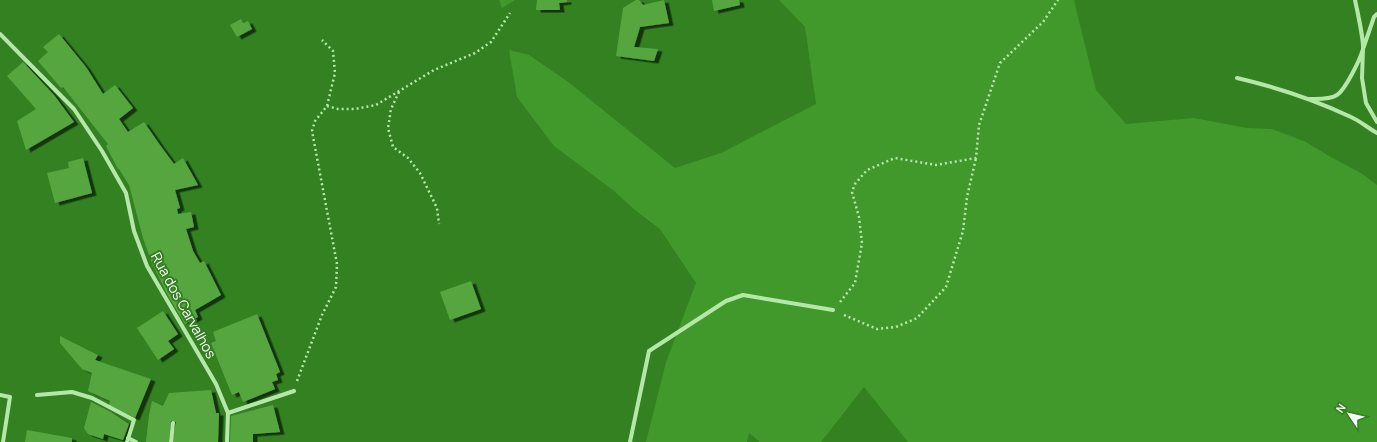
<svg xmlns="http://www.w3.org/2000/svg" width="1377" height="442" font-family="Manrope,sans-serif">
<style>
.green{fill:#41992b}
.building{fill:#56a641;filter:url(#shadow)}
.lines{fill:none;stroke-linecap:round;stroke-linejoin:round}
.path{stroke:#b5e8a8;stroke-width:2.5;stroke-dasharray:2 3;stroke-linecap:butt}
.minor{stroke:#b5e8a8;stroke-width:4}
.labels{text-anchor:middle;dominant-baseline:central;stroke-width:4;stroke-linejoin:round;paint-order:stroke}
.street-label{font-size:14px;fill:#fff;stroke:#338121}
</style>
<defs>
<filter id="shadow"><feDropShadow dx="4.5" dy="2.5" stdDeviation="0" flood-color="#0009"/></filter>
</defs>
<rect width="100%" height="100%" fill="#338121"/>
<path class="green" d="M499,0H515L502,8Z
M779,0H1074L1096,90L1126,124L1194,118L1247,128L1272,129L1306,142L1329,156L1361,173L1377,185V442H908L864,387L821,442H760L749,433L747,442H646L666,362L696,283L660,229L636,211L614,191L554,146L517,97L509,50L529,55L567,81L675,168L721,153L816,104L805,27Z"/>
<path class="building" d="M537,0H567V2L559,3L560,10H536Z
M636,0H639L643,5L664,0L669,23L640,27L634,47L658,49L654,61L616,56L623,8Z
M712,0H739L740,5L714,11Z
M241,19L243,23L248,21L252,29L237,37L230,25Z
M59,34L86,67L103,94L115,85L133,108L119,119L128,132L144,122L160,145L174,164L183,158L198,185L175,190L180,208L177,209L178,214L191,212L194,227L186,229L193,251L200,263L204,261L221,295L195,310L198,317L185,324L167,294L151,261L143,238L129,185L119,169H118L106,146L108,144L63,87L61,88L38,61L48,52L43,47Z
M23,62L54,95L74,122L26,150L17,121L36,109L7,76Z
M83,158L92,193L55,203L47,173L69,168L68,162Z
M471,281L481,309L450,320L440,292Z
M163,311L178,334L168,341L174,349L158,360L137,328Z
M257,314L280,372L276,374L278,380L272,382L275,389L243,402L239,392L232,395L211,343L216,341L213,332Z
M60,336L98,355L95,360L151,379L135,418L109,405L110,401L88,391L92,373L82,369L60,343Z
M211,390L216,413H219L218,442H172L176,422L171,421L169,442H146L149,415L152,401L163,406L169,393Z
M91,402L111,412L129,424L123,440L104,434L103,439L88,434L84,428Z
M273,405L280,432L253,434V442H230L231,416Z
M27,430L72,438V442H25Z"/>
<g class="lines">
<path class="path" d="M399,92L391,109L388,128L393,147L408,158L420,173L437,208L439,224
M327,106L338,109H355L376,105L434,70L475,53L491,42L510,13
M840,302L855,283L862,243L859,217L852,192L855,184L867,170L895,158L936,165L976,158L979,125L1000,63L1043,22L1058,0
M844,315L877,329L896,327L917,318L946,287L963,231L967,197L976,158
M297,381L322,315L336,287L337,264L312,131L315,121L327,106L335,73L333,51L322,40"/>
<path class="minor" d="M1377,14L1374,17L1363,49L1362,78L1366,103L1377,122
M0,34L74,109L102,151L126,193L134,231L147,266L216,384L228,413L227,442
M1237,78C1276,87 1315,100 1351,117C1360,121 1368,128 1377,133
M1309,99C1317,99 1329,100 1337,95C1345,90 1360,60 1363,49C1364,43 1357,9 1355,0
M0,395L10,397L3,442
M37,395L72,392L92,398L134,420L127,442
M228,413L294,391
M128,438L136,442
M171,442L173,423
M630,442L649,351L726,301L743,295L833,310"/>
</g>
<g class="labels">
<g class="street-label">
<text transform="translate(184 305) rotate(61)">Rua dos Carvalhos</text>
</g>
</g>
<g transform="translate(1349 414) rotate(305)" stroke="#338121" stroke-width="3" paint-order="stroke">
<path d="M0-3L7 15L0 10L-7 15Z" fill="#ffffff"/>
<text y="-6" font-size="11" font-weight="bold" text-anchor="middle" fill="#ffffff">N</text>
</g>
</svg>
